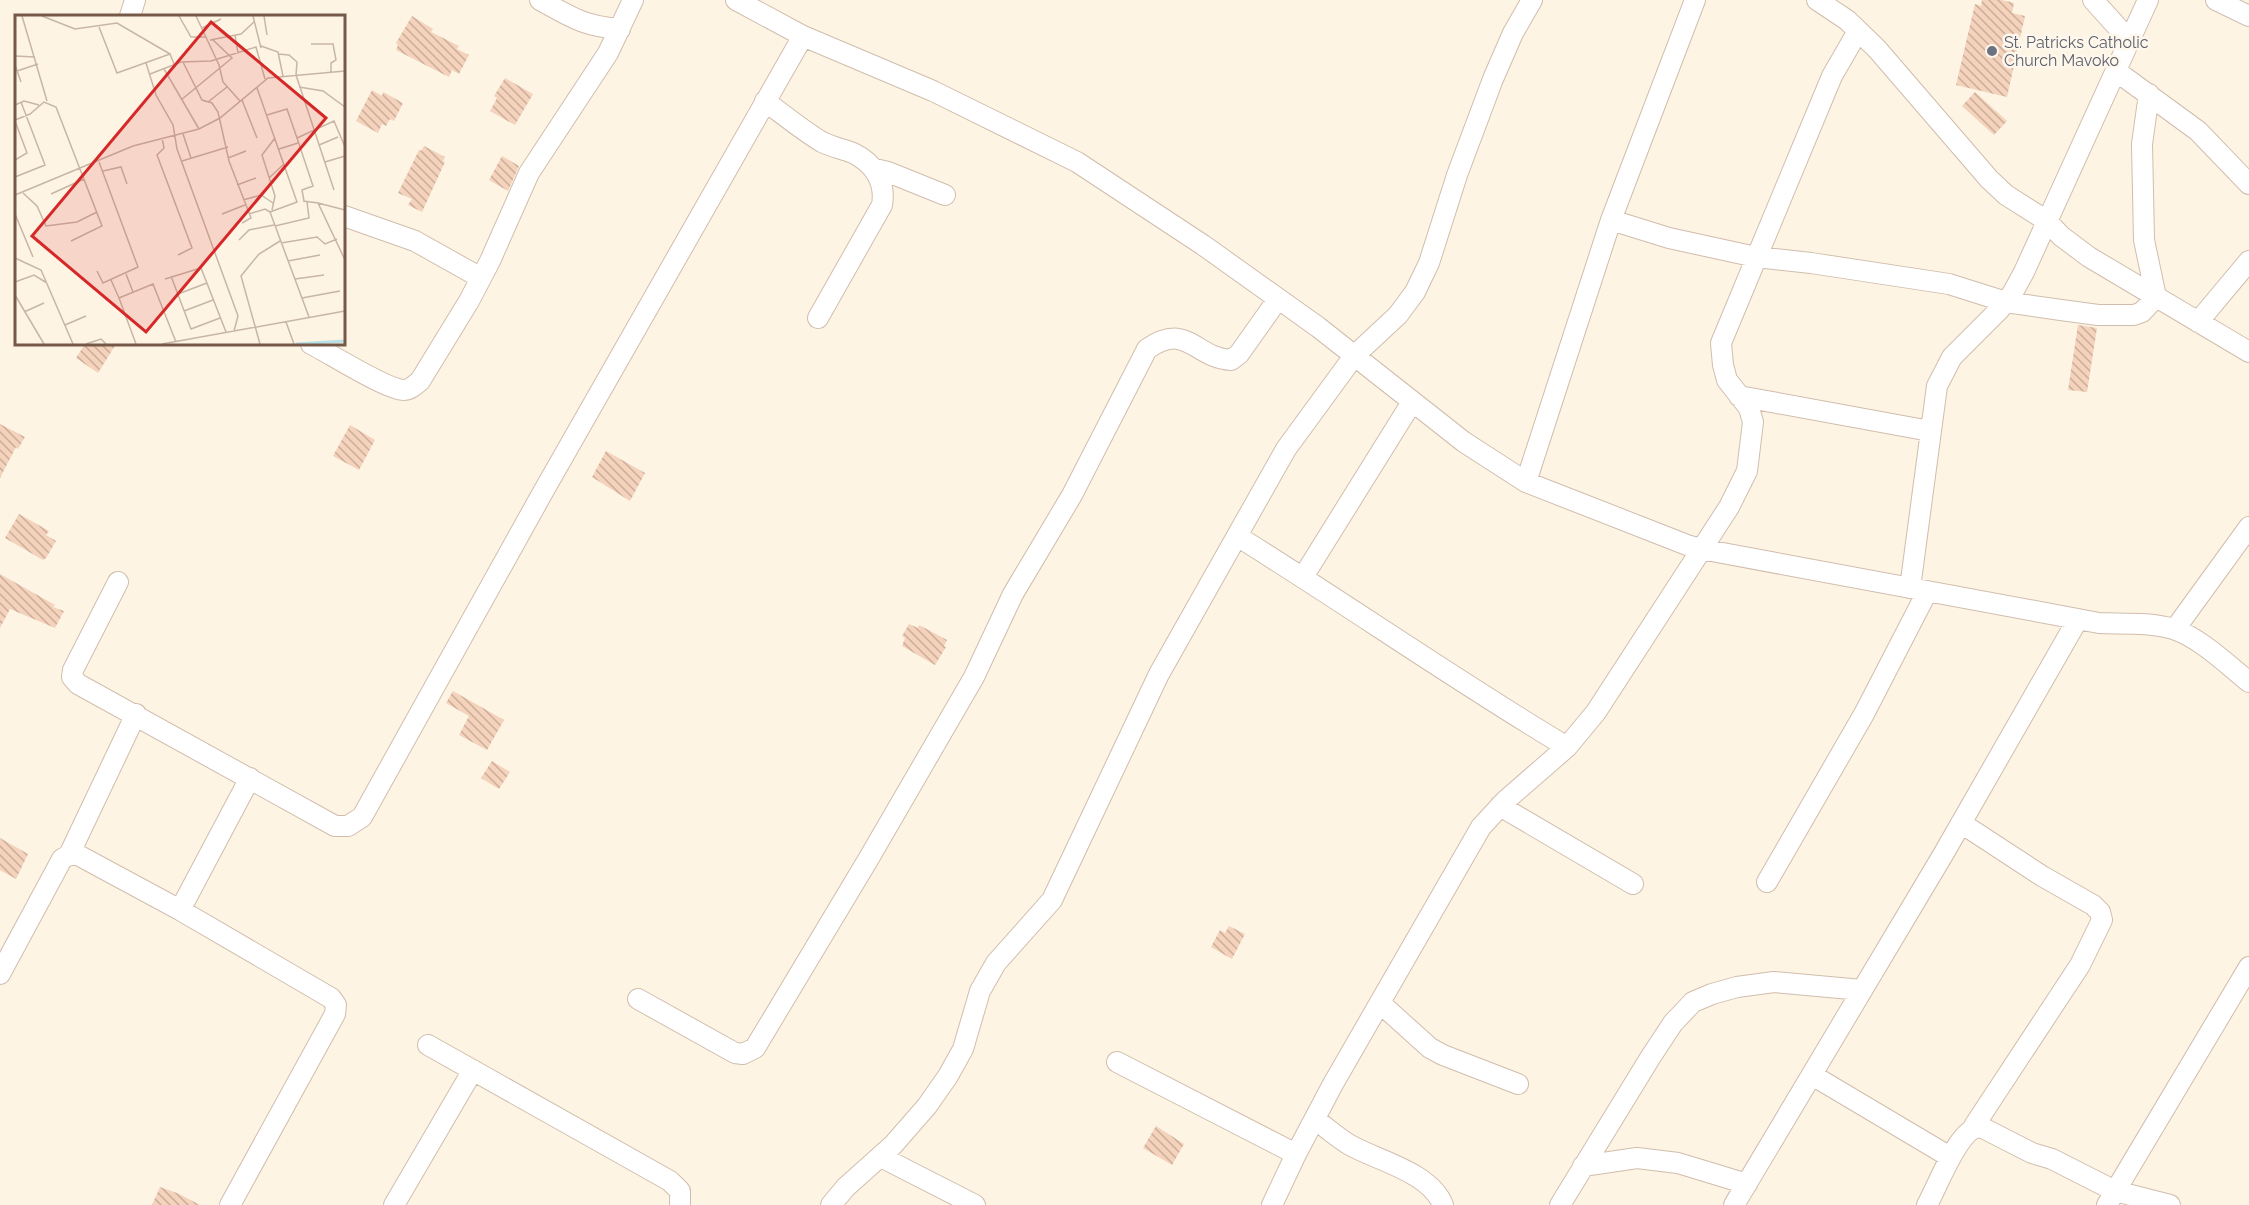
<svg xmlns="http://www.w3.org/2000/svg" width="2249" height="1205" font-family="Raleway,sans-serif">
<style>
.building{fill:url(#building-back-hatch)}
.lines{fill:none;stroke-linecap:round;stroke-linejoin:round}
.street-casing{stroke:#d1bdad;stroke-width:22}
.street{stroke:#fff;stroke-width:20}
.worship-dot{fill:#6b7280;stroke:#fff7eb;stroke-width:2}
.labels{text-anchor:middle;dominant-baseline:central;stroke-width:5;stroke-linejoin:round;paint-order:stroke}
.worship-label{font-size:16px;fill:#5b616d;stroke:#fff7eb;text-anchor:start}
.inset-river{fill:none;stroke:#b8e0e7;stroke-width:3}
.inset-road{fill:none;stroke:#c7b6a6;stroke-width:1.5}
.view{fill:#d62828;fill-opacity:0.15;stroke:#d62828;stroke-width:3}
.inset-edge{fill:none;stroke:#775949;stroke-width:3}
</style>
<defs>
<pattern id="building-back-hatch" width="6" height="6" patternUnits="userSpaceOnUse" patternTransform="scale(1.5)"><rect width="6" height="6" fill="#f4d2bb"/><path d="M-1 5l2 2M0 0l6 6M5-1l2 2" fill="none" stroke="#caad9a"/></pattern>
</defs>
<rect width="100%" height="100%" fill="#fdf4e4"/>
<path class="building" d="M1982,0H2002L2014,3L2012,13L2025,16L2007,97L1956,85L1975,4L1981,6Z
M412,16L433,29L431,32L459,46L457,49L469,55L459,74L452,70L449,77L396,50L398,45L396,43Z
M505,78L533,94L515,125L490,111L497,98L494,96Z
M372,90L382,96L383,92L403,103L394,121L390,119L386,126L382,124L378,133L356,121Z
M1975,92L2007,121L1994,135L1962,106Z
M424,146L445,157L443,161L445,162L422,212L408,205L412,199L398,193L419,150L421,151Z
M502,156L519,166L508,191L489,180Z
M2078,325L2097,328L2087,392L2068,390Z
M85,344H116L98,373L76,358Z
M0,424L25,437L18,449L16,447L0,478Z
M350,425L375,440L359,470L333,456Z
M606,451L645,473L630,501L592,477Z
M19,514L49,531L46,535L56,541L46,558L43,560L5,538Z
M0,574L55,605L53,607L64,611L55,628L10,609L0,628Z
M909,624L918,628L919,625L947,640L944,646L946,647L935,665L902,646L905,638L902,636Z
M453,691L504,720L487,750L459,735L469,716L446,703Z
M492,761L510,772L499,789L481,778Z
M0,838L28,854L16,879L0,870Z
M1229,926L1245,934L1232,959L1211,947L1220,930L1225,933Z
M1156,1126L1184,1144L1172,1165L1143,1148Z
M160,1187L177,1193L200,1205H152Z"/>
<g class="lines">
<g class="street-casing">
<path id="street" d="M540,0C571,17 583,26 620,29
M736,0L803,36L933,91L1077,162L1203,245L1318,327L1464,442L1526,482L1687,545L1701,549L2099,623C2123,624 2150,622 2173,629C2199,637 2228,665 2249,682
M1817,0L1847,20L1877,49L1989,179L2006,195L2047,221L2061,236L2089,257L2249,352
M2093,0L2130,41
M2216,0L2249,16
M130,16L135,0
M2116,71L2198,131L2249,184
M765,101C784,115 802,130 822,142C832,147 843,149 853,153C874,163 886,182 882,205L818,318
M875,169L888,172L945,195
M344,216L415,241L481,278
M1611,220L1669,238L1756,257L1811,263L1949,284L2006,302L2061,310L2098,315H2134L2142,312L2156,297L2144,240L2142,144L2149,94
M2198,322L2249,261
M311,344C329,353 387,390 404,390C410,390 415,385 420,381L469,301L490,261L529,173L608,53L633,0
M1739,396L1930,431
M1526,482L1611,220L1695,0
M1237,536C1348,605 1455,680 1567,747
M1303,577L1412,402
M118,582L73,670L72,677L78,684L335,826H348L362,817L543,492L803,36
M1910,588L1937,386L1952,357L1999,310L2012,294L2024,272L2148,0
M2175,629L2249,527
M1500,806L1633,884
M1961,823L2042,876L2093,905L2100,912L2102,920L2080,965L1974,1126
M69,855L136,714
M1767,882L1864,714L1927,592
M180,910L250,778
M0,974L62,859L69,855H78L180,910L331,998L336,1005L335,1014L230,1205
M638,999L735,1053L743,1054L755,1048L869,858L974,677L1013,594L1072,495L1147,349C1188,321 1194,358 1231,360L1239,354L1278,299
M1380,1003L1430,1048L1443,1055L1518,1084
M428,1045L670,1181L680,1191V1205
M1117,1062L1296,1154
M1812,1075L1950,1157
M1316,1120C1327,1128 1338,1138 1350,1145C1378,1161 1430,1172 1443,1205
M881,1157L975,1205
M1583,1166L1637,1158L1678,1163L1747,1184
M394,1205L473,1070
M831,1205L846,1187L893,1145L927,1106L948,1076L963,1049L980,991L996,963L1052,900L1159,674L1286,449L1354,356L1398,315L1415,292L1429,263L1457,175L1493,79L1513,33L1532,0
M1272,1205L1296,1154L1333,1084L1481,827L1505,801L1567,747L1596,712L1729,507L1747,471L1753,422L1749,408L1727,380L1723,365L1721,343L1832,76L1858,31
M1560,1205L1650,1058L1673,1023L1693,1002L1712,994L1737,987L1774,982L1862,990
M1734,1205L1944,853L2078,619
M1927,1205C1938,1186 1959,1126 1981,1127L2032,1153L2052,1159L2115,1191L2170,1205
M2107,1205L2249,967"/>
</g>
<use href="#street" class="street"/>
</g>
<circle class="worship-dot" cx="1992" cy="51" r="6"/>
<g class="labels">
<g class="worship-label">
<text x="2004" y="42">St. Patricks Catholic<tspan x="2004" dy="18">Church Mavoko</tspan></text>
</g>
</g>
<g transform="translate(15 15)">
<rect width="330" height="330" fill="#fdf4e4"/>
<path class="inset-river" d="M281,329L330,326"/>
<path class="inset-road" d="M7,1L32,86M27,1L60,14L102,8L155,39M164,1L176,22H191M181,1L204,50L208,67L225,86M238,1L246,33M249,1L252,20M84,12L102,58L155,39L159,49M187,13L206,4M220,20L223,38M195,25L226,19L240,6M296,29H318L321,45L316,48V58M246,31L263,37L268,61M263,39L274,40L282,47L281,60L319,175M0,41L20,42M168,47L187,85L197,88L203,97L214,146L236,203L227,208M131,48L141,80L158,110L162,134L223,301L219,316M0,50L6,67M149,54L184,114M2,56L23,49M135,59L166,47L196,46L241,32L250,64M284,72L308,76L330,92M242,73L282,187L255,197L294,302M166,85L217,43L197,24M227,85L242,123M193,87L212,72M0,90L9,86L24,90M252,100L272,94L282,123M0,105L15,99L29,87L41,92L87,211L56,226M0,106L12,138L0,145M168,119L176,143M147,123L149,133L142,140L177,233L163,240M304,130L323,122M264,134L283,128M213,143L231,136M167,146L213,132M310,147L330,141M88,156L106,152L112,169M0,162L30,150L6,87M254,163L269,149M222,170L241,163M8,178L22,191L31,211L62,207L82,197M36,179L69,164M0,180L118,131L184,114L205,103L253,63L330,56M228,185L246,180L258,188M288,186L303,188L330,245M289,186L287,175L298,171L282,123L319,106L330,132M303,188L330,195M257,195L260,181L247,140L260,123M0,199L18,242M207,199L230,190M234,199L250,194L255,197M260,211L294,203L292,187M224,225L234,215L259,210M266,228L302,222L310,229L322,224M0,243L26,255L58,329M273,246L305,240M82,256L88,268L123,252L84,147M111,259L118,277M156,261L176,314L205,303M150,264L186,253L211,317M280,264L309,260M96,265L104,283M0,267L19,260L32,268M163,279L192,268M0,280L29,329M287,283L325,276M169,296L198,285M9,297L29,288M271,307L279,329M50,310L71,301M71,329L86,324L91,329M121,329L104,283L138,269L161,327M147,329L330,296M245,329L226,261L244,239L265,226"/>
<path class="view" d="M196,7L311,103L131,317L17,221Z"/>
<rect width="330" height="330" class="inset-edge"/>
</g>
</svg>
